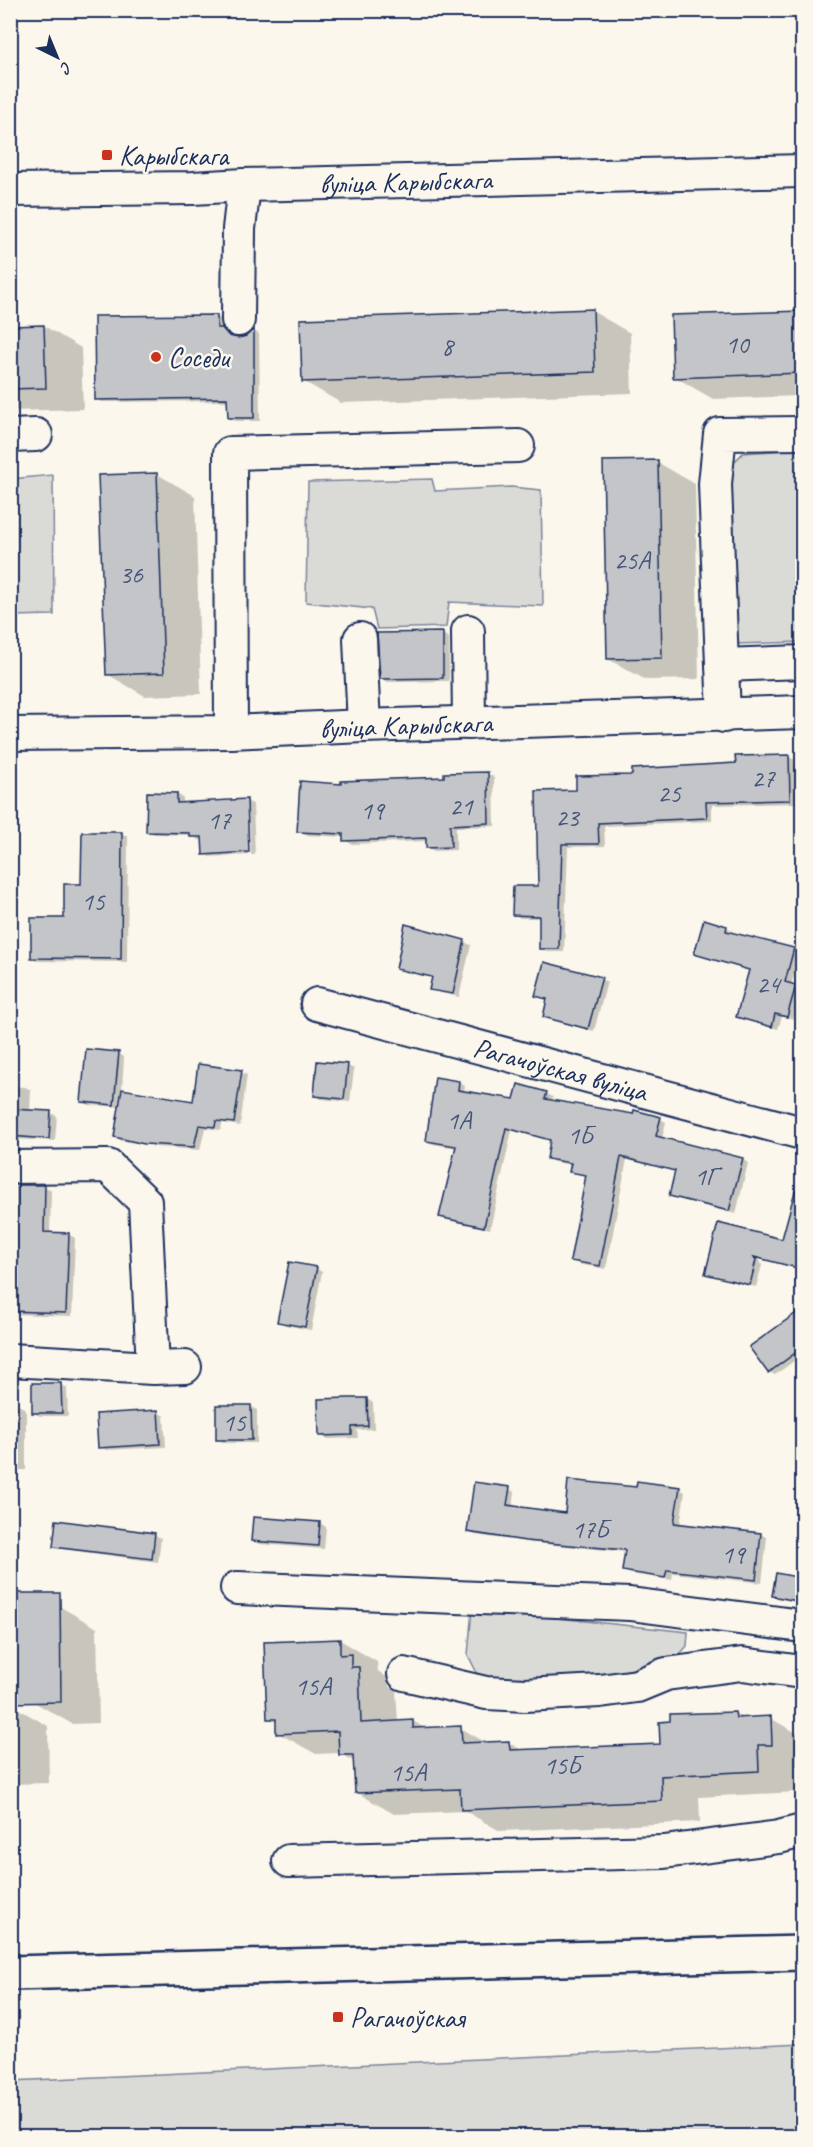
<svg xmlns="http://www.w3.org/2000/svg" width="813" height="2147" font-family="Caveat,sans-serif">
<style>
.green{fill:#dadad7;stroke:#7a849a;stroke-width:1.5}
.shadow{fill:#0003}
.building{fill:#c3c5c9;stroke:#1b2f5e;stroke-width:1.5}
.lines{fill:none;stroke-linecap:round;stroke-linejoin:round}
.minor-casing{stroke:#1b2f5e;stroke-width:36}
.major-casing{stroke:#1b2f5e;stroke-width:38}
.minor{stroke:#fbf7ec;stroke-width:32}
.major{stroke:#fbf7ec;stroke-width:33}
.poi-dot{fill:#c8321e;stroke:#fbf7ec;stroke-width:2}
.labels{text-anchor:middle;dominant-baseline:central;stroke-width:5;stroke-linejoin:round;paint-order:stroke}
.number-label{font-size:26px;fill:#455479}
.poi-label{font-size:28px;fill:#1b2f5e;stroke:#fbf7ec;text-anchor:start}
.street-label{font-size:28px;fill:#1b2f5e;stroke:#fbf7ec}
</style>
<rect width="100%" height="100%" fill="#fbf7ec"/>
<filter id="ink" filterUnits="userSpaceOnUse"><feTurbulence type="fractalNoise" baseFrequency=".0167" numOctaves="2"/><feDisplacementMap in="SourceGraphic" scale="12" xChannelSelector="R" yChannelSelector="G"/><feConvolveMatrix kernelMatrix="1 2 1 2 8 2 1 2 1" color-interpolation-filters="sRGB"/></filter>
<g filter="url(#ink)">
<path class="green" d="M802,449V642L735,644L730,466L743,453Z
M53,475L54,615L11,616V479Z
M432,479L435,491L511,487L541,490L543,606L449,602L446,627L377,629L372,609L306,602L308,482Z
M472,1609L688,1632L687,1646L675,1660L629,1679L492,1682L478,1675L468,1655Z
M802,2044V2136H11V2081Z"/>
<path class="shadow" d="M592,311L630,333L632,393L341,403L303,381Z
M802,312V396L713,399L675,377L673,317Z
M216,316L222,320V330L233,338L238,339L247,337L254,331L259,334L260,421H236L229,418V401L102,402L96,399Z
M44,326L81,348L83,409L10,411V327Z
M657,462L695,484L699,679L646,680L608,659Z
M157,474L195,496L201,694L145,696L107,674Z
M443,634L449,638V681L388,682L381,678Z
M789,757L795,760V765H802V803L712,805V821L604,826L605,846L568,847L564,952H547L541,948L540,918H520L514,914L539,888L578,792L634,777L737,765Z
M488,774L494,777L495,826L456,827V850L434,851L428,847L427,841L351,844L345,840V837L305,835L299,831L343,785Z
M177,794L183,798V804L246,801L253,804L255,855H251L248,802H245L248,855L210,857L204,854L203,840H198L192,835L154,834L147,831Z
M83,833H122L128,837L127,962L38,961L32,957L65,919L83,885Z
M726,927L733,931L732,934L794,950L800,953L791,986L801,990L794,1019L782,1016L778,1029L744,1020L738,1016L750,971L702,957L695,953Z
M464,942L471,945L459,997L437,992L431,989L433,978L404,972L397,968Z
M601,979L607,982L594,1031L551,1020L545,1016L549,1000L537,995Z
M118,1053L124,1057L122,1091L194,1103L241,1072L247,1075L240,1126L222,1123L221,1130L205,1128L200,1150L155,1147L151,1145L122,1141L116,1137L121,1107L89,1105L83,1101Z
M319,1063L348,1066L354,1069L350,1102L321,1099L315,1095Z
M459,1082L465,1086L464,1093L515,1100L519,1086L547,1094L553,1097L552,1102L660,1119L666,1122L662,1139L742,1159L748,1163L736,1214L677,1199L670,1195L676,1172L627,1159L606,1269L578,1264L572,1260L587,1177L571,1172L572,1165L554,1162L548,1158L551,1141L512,1130L490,1229L447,1220L441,1216L457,1148L433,1144L427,1141Z
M10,1086L25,1087L31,1090L30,1111L51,1113L57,1116L55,1141L10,1139Z
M10,1186H44L51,1190L50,1234H68L75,1238L72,1316L10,1314Z
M790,1214L802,1217V1270L757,1258L762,1265L756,1287L713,1276L707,1273L783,1241Z
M316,1268L322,1272L311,1330L285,1325L279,1321Z
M801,1320L802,1355L775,1375L769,1372Z
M61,1384L67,1388L68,1416H40L34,1413L33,1385Z
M367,1399L373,1403L374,1429L357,1430L358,1438L326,1439L320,1435Z
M10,1406H20L26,1409V1470H10Z
M251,1406L257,1410V1443H224L218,1439Z
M158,1412L164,1416L166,1447L106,1450L100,1447Z
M637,1488L679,1489L685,1492L680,1525L761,1534L767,1538L762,1583L673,1573L672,1580L630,1574L624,1570L627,1552L534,1543L475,1535L468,1531L509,1489L515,1492L513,1507L566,1515Z
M58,1522L155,1535L161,1538L158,1562L61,1549L54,1546Z
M320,1523L326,1527L324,1549L259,1544L252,1540Z
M10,1531L13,1559L10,1560Z
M777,1575L802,1579V1603L780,1599L774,1595Z
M59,1606L97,1628L99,1723L72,1724L34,1702Z
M340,1640L377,1662L378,1671L388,1678L389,1686L396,1691L398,1722L413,1721L426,1729L461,1728L488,1744L509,1743L524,1751L662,1746L735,1713L745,1719L770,1718L802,1736V1766H795L797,1792L699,1797L700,1822L500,1831L465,1811L394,1814L356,1792L355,1762L340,1753L316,1754L278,1733L277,1723L269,1718Z
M10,1704L48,1726L49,1783L10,1784Z"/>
<path class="building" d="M593,309L595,372L302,382L300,319Z
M802,311V373L673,378L671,315Z
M217,315V328H222L229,336L238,338L246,336L254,329V418H228L227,398L95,400L94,316Z
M44,325L46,388L10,389V326Z
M658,460L662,658L607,659L603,461Z
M157,473L164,673L106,675L98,475Z
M443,632V678L380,679L377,633Z
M789,755L790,800L706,802L707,818L598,823L599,844H562L559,949H539V916L512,915L513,886H538L536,791L576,790V776L632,775V769L736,763L735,756Z
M488,772L489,823L450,825L451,847L426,848V838L343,841V834L297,832L300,781L341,784V781L444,777V773Z
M147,792L177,793V803L247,799L249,852L203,855L202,837H190V833L146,832Z
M82,832H122L121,959L31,958V918H64V884H81Z
M704,919L727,926L726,931L794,948L785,982L796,985L787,1017L775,1014L772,1027L736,1017L749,970L694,954Z
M405,924L465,940L453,994L429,990L432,977L396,969Z
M544,962L602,977L588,1029L543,1017L547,999L535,996Z
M86,1049L119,1052L114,1105L81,1102Z
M317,1061L348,1064L344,1099L314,1096Z
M198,1064L242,1070L234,1123L216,1121L215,1127L199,1125L194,1147L144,1144L114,1137L122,1089L193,1101Z
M435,1077L459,1081L458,1090L514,1099L518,1084L547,1092L545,1099L633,1114L634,1110L661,1117L656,1136L743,1158L729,1211L669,1196L675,1171L621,1157L600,1266L570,1261L586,1175L569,1172L571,1163L547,1159L550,1140L506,1128L484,1227L439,1217L456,1146L426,1141Z
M10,1109L51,1111L49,1139L10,1136Z
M10,1185H45L44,1232L69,1233L66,1313L10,1311Z
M795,1191L802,1192V1269L754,1257L756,1260L750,1285L705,1274L718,1223L782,1239Z
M289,1262L317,1267L305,1327L277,1322Z
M802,1309V1348L768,1373L749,1347Z
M32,1383H61L62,1413H32Z
M348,1398H367L368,1426L352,1427V1435L319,1436L318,1399Z
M216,1405H251L252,1440H216Z
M158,1410L160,1444L98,1448L96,1414Z
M568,1480L636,1487L637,1481L680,1487L674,1523L761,1533L756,1580L667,1570L665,1578L622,1571L625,1550L526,1541L467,1532L474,1482L510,1487L507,1505L565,1513Z
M253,1517L320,1522L318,1546L251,1541Z
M56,1520L155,1533L152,1559L53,1547Z
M776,1573L802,1578V1602L772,1596Z
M10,1593H60L61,1702L11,1703Z
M340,1639V1655L351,1654V1667H359L361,1723L413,1720V1728L461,1726L462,1743L509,1741L510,1750L660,1744L659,1722L670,1721V1714L735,1712L736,1718L771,1716L772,1745H758L759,1771L661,1776L662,1801L461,1810L460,1789L355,1793L353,1755H339L338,1731L276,1734V1719H267L264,1642Z"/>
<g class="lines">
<g class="minor-casing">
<g id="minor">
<path id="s1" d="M10,190L193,188L244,185L802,171"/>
<path d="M238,320L239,229L244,185"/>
<path d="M10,436L36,435"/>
<path d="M468,631L469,723"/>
<path d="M360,639L364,726"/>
<path d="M722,665L802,662"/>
<path d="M724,716L715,484L720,434L802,433"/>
<path d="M231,732L230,453L518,446"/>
<path id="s2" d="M10,734L231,732L364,726L802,712"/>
<path id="s3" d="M317,1004L802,1133"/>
<path d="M10,1167L108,1166L145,1202L153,1368"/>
<path d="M10,1360L153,1368L185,1367"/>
<path d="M237,1588L630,1604L802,1626"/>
<path d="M404,1674L486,1693L525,1695L600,1691L637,1686L666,1674L742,1664L802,1672"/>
<path d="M289,1861L664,1852L779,1837L802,1831"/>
</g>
</g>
<g class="major-casing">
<path id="major" d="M10,1973L802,1953"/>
</g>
<use href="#minor" class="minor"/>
<use href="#major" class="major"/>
</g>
</g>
<g class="poi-dot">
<rect x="101" y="149" width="12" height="12" rx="3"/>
<circle cx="156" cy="357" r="6"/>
<rect x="332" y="2011" width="12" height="12" rx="3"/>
</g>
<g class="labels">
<g class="number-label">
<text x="737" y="344">10</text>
<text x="447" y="346">8</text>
<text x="632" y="560">25А</text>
<text x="131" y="574">36</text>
<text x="763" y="778">27</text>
<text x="669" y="793">25</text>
<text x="461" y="806">21</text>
<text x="372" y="810">19</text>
<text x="567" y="817">23</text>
<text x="219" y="820">17</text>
<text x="93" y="901">15</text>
<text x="768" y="984">24</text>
<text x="459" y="1120">1А</text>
<text x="580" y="1135">1Б</text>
<text x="706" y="1176">1Г</text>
<text x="234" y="1422">15</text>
<text x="590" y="1529">17Б</text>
<text x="733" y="1554">19</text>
<text x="313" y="1686">15А</text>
<text x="562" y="1765">15Б</text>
<text x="408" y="1772">15А</text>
</g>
<g class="poi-label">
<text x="119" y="155">Карыбскага</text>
<text x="168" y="357">Соседи</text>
<text x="350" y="2017">Рагачоўская</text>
</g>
<g class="street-label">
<text stroke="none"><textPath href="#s1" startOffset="396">вуліца Карыбскага</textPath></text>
<text stroke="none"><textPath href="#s2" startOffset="396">вуліца Карыбскага</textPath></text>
<text stroke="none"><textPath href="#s3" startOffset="252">Рагачоўская вуліца</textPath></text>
</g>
</g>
<rect width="813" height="2147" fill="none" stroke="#fbf7ec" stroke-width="36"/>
<rect x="18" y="18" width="777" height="2111" fill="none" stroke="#1b2f5e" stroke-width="2" filter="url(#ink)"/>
<g transform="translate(57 57) rotate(137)" stroke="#fbf7ec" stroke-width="4.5" paint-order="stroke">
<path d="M0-4.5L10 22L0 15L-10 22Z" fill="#1b2f5e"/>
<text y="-9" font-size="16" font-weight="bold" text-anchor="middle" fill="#1b2f5e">С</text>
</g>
</svg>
